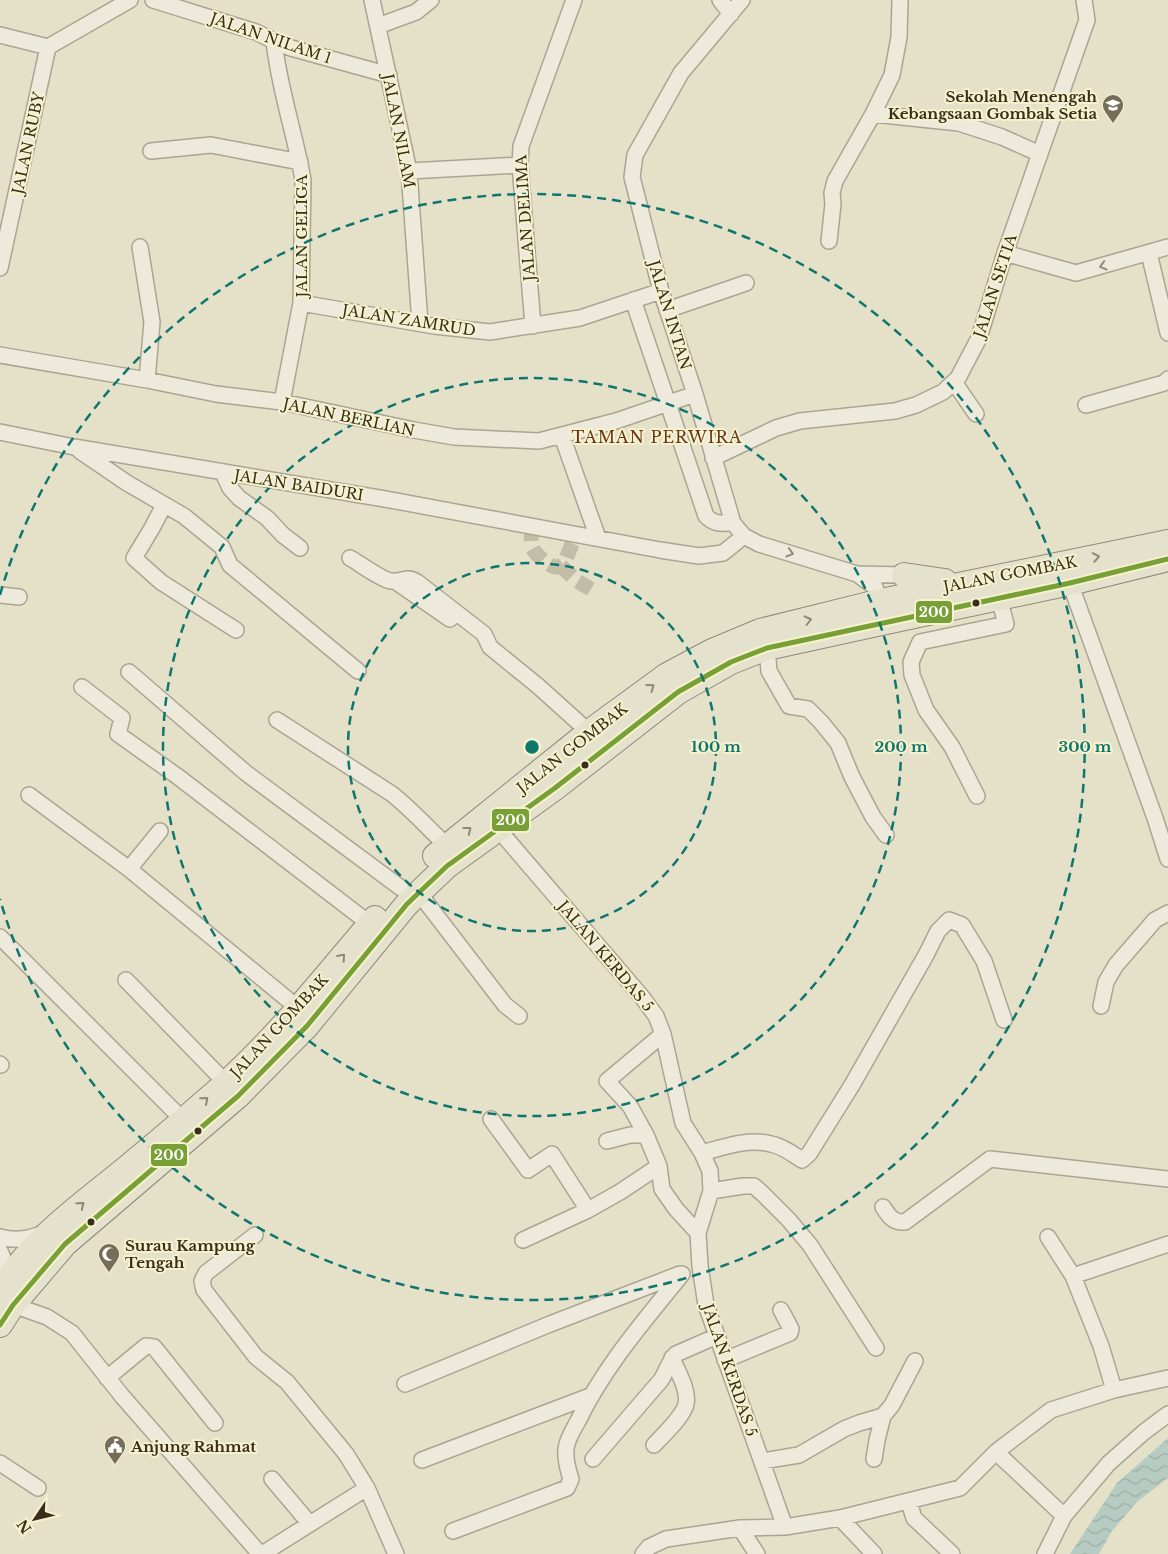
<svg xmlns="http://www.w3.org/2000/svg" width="1168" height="1554" font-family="'Libre Baskerville',serif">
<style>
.water{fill:url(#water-waves)}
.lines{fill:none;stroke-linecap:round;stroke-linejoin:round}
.minor-tunnel{stroke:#c2bda6;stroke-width:15;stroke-dasharray:15 8;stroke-linecap:butt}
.minor-casing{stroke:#aaa593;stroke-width:18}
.primary-casing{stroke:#8f8a7a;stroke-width:26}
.minor{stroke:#edeadc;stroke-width:15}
.primary{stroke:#e4e1cd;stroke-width:24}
.bus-1-casing{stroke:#f7f2ce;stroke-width:9}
.bus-1{stroke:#78a036;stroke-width:5}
.oneway{stroke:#928c7c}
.oneway2{stroke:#8e8874}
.ring{fill:none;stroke:#0f766e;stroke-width:2.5;stroke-dasharray:9 6}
.bus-dot{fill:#382e1b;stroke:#f7f2ce;stroke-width:2}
.labels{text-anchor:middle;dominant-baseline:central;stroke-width:4;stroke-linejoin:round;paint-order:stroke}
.street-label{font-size:15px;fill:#382e1b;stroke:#f7f2ce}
.poi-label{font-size:15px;font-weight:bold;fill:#382e1b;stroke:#f7f2ce;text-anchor:start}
.neighbourhood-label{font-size:16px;letter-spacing:1px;fill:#673518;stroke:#f7f2ce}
.centre{fill:#0f766e;stroke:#f7f2ce;stroke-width:2.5}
.ring-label{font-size:15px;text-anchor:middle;font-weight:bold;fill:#0f766e;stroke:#f7f2ce;stroke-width:4;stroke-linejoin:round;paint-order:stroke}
.line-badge{stroke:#f7f2ce;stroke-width:2}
.badge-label{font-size:14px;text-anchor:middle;font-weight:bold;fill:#fff}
</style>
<defs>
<pattern id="water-waves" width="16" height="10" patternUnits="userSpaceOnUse" patternTransform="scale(1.25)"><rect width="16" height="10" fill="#b6cbc1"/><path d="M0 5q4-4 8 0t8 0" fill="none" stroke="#9dafa5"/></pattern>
</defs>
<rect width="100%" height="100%" fill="#e5e1c9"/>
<path class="water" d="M1168,1438V1478L1138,1501L1112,1531L1099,1554H1070L1117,1483Z"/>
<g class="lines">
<path class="minor-tunnel" d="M532,526C532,532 530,541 532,547C534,553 549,567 556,567C560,567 561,566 564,564L576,534
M561,566L577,581L594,591"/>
<g class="minor-casing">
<path id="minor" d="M153,0L256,32L274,41L291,48L389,75
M372,0L409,171L420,323
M720,0L731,14
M742,0L681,73L635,155L632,177L661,291L695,394L733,523L744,536L759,544L857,574L875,587L883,609
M378,26L416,12L431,0
M0,35L48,47L130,0
M274,41C279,89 295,133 303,180L301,303L282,402
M873,114L892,75L899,37L900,0
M151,151L211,145L300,162
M409,171L520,165
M829,241L833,204L832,193L835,181L873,114L959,123L1002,137L1040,154
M140,247L152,322L147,380
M1005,253L1076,273L1168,247
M1149,253L1168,333
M0,268L48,47
M633,300L706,516C715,525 721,523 733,523
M301,303L434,326L490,332L580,318L661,291
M667,310L746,283
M533,326L520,165L521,146L574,0
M0,355L147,380L216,394L282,402L414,430L454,437L539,441L616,421L695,394
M954,382L976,414
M1086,405L1164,383L1168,379
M0,432L74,447L385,499L660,550L699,556L723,553L744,536
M562,436L598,538
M80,451L127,483L184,516L222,547L230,565L358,671
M713,458L776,428L800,421L895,411L916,405L943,392L958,378L979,338L1005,253L1087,20L1084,0
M223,473L230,488L239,498L267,518L283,535L300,548
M164,505L152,528L134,558L161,582L236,630
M350,558C359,563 382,580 391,581C401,583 406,575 417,582L484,634L490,647L538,686L589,732
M857,574L904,575L906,584
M395,581L450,619
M1070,583L1155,818L1168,859
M0,595L19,597
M767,648L769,671L789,706L808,709L821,722L838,743L852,777L873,817L886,835
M129,672L246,773L401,888
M82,687L122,718L118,734L177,776L370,924
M277,720L392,794C412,810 429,829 447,846
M29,795L129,869L298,1008
M977,796L952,747L926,710L912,675L911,662L920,642L1006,624L999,598
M498,829L642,997L656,1016L663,1034L683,1123L702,1153L710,1171L711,1191L698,1233L700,1266L706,1305L785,1527
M129,869L160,831
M419,893L505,1005L519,1016
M0,937L183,1120
M126,980L226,1083
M1101,1006L1106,982L1116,965L1155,920L1168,913
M0,1064L1,1065
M491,1119L528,1170L552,1154L588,1210
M646,1135L630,1106L607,1081L663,1034
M607,1141L630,1135H646L659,1166L662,1189L676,1209L698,1233
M702,1153C724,1147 748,1138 771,1144C782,1146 793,1154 802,1160L809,1154L852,1085L926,955L938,931L949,920L962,925L984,961L1004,1020
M711,1191L743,1186H754L763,1194L788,1219L810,1245L876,1348
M883,1207C889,1216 893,1223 905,1222L990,1159L1168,1179
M255,1235L206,1273L202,1281L204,1290L256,1357L287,1382L346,1454L367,1488L396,1554
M0,1237C15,1241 31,1239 45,1232
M1048,1237L1073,1276L1101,1346L1114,1390
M523,1240L588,1210L620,1192L659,1166
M0,1251L5,1263L8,1277
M1073,1276L1168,1244
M13,1305L47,1317L72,1333L122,1396L260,1554
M725,1360L790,1333L791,1329L781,1310
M107,1378L146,1346L154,1347L215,1423
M405,1384L550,1324L680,1274
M654,1445C663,1435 683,1417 686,1404C689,1389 677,1371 672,1358
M996,1452L1064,1516
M593,1459L661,1380C667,1371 669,1361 676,1354L717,1336
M874,1459L877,1440L883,1416
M422,1460L590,1396
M762,1461L799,1455L844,1429L859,1423L883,1416L892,1405L915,1361
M0,1463L38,1488
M272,1479L310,1524
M909,1502L914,1518L952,1554
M840,1518L874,1554
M740,1528L757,1554
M453,1531L567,1488L571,1479C568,1470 565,1459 566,1449C567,1439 573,1430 578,1421C604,1367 644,1321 682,1274
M262,1554L367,1488
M643,1554L649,1547L666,1539L740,1528L785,1527L840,1518L960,1488L996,1452L1051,1410L1114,1390L1168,1378
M1045,1554L1064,1516L1109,1463L1144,1432L1168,1414"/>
</g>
<g class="primary-casing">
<path id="primary" d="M904,575L945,581
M435,856L589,732L667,675L712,651L760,631L881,601L1168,542
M0,1291C31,1240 79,1207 124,1170C158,1142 192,1113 225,1084C280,1034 327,974 375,918
M0,1325L13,1305L65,1244L238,1096L307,1026L407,904L447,866L555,788L678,692L731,662L767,648L886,622L1070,583L1168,559"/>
</g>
<use href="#minor" class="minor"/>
<use href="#primary" class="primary"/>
<g class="bus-1-casing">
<path id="bus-1" d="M0,1325L13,1305L65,1244L238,1096L307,1026L407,904L447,866L555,788L678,692L731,662L767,648L1070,583L1168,559"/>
</g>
<use href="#bus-1" class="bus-1"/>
</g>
<defs><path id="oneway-chevron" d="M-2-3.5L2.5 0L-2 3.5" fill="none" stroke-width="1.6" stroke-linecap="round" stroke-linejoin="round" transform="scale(1.25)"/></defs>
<g class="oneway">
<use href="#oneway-chevron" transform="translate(1103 266) rotate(164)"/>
<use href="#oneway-chevron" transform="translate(790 553) rotate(17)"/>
</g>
<g class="oneway2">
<use href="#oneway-chevron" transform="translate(1096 557) rotate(-11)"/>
<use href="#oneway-chevron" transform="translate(808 620) rotate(-14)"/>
<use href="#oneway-chevron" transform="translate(651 687) rotate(-36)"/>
<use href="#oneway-chevron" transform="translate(468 830) rotate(-38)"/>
<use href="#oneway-chevron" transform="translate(342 957) rotate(-49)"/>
<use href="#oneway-chevron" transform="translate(205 1100) rotate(-41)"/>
<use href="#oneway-chevron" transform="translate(81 1205) rotate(-39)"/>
</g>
<g class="ring">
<circle cx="532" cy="747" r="184"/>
<circle cx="532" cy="747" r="369"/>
<path d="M0 595A553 553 0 1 1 0 899"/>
</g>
<defs>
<g id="school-pin" transform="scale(1.125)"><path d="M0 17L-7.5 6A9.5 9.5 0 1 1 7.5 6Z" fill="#756d58" stroke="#f7f2ce"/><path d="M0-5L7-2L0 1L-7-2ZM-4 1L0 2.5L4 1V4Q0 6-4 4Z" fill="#fff"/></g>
<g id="mosque-pin" transform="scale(1.125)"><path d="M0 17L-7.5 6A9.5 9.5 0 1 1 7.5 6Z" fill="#756d58" stroke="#f7f2ce"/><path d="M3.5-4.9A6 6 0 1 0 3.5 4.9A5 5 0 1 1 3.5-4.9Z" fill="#fff"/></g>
<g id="civic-pin" transform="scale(1.125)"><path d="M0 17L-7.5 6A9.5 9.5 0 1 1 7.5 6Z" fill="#756d58" stroke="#f7f2ce"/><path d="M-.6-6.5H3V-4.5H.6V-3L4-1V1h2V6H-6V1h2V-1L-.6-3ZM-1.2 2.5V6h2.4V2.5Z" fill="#fff"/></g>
</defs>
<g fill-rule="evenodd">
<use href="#school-pin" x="1113" y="105"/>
<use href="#mosque-pin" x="109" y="1254"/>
<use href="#civic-pin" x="115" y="1446"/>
</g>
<g class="bus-dot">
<circle cx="976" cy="603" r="4.5"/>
<circle cx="585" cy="765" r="4.5"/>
<circle cx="198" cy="1131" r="4.5"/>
<circle cx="91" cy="1222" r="4.5"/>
</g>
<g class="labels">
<g class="street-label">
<text transform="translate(271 38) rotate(19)">JALAN NILAM 1</text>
<text transform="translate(399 131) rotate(79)">JALAN NILAM</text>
<text transform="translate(28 143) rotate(-78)">JALAN RUBY</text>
<text transform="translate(525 218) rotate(-94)">JALAN DELIMA</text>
<text transform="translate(301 236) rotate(-90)">JALAN GELIGA</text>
<text transform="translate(995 286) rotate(-72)">JALAN SETIA</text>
<text transform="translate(670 315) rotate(73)">JALAN INTAN</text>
<text transform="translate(409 320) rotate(9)">JALAN ZAMRUD</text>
<text transform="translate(349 417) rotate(12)">JALAN BERLIAN</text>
<text transform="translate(299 485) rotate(9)">JALAN BAIDURI</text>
<text transform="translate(1010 574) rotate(-11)">JALAN GOMBAK</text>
<text transform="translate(572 748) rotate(-38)">JALAN GOMBAK</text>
<text transform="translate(606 956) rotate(50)">JALAN KERDAS 5</text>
<text transform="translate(279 1026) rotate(-47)">JALAN GOMBAK</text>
<text transform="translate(730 1370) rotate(71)">JALAN KERDAS 5</text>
</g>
<g class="poi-label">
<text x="1097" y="96" text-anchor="end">Sekolah Menengah<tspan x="1097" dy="17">Kebangsaan Gombak Setia</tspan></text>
<text x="125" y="1245">Surau Kampung<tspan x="125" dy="17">Tengah</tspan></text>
<text x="131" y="1446">Anjung Rahmat</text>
</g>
<g class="neighbourhood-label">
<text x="657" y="437">TAMAN PERWIRA</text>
</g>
</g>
<circle cx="532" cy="747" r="8" class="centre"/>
<g class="ring-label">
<text x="716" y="752">100 m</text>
<text x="901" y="752">200 m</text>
<text x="1085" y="752">300 m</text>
</g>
<g class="line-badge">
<rect x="915" y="600" width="38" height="24" rx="5" fill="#78a036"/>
<rect x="491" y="808" width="39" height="24" rx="5" fill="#78a036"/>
<rect x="150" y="1143" width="38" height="24" rx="5" fill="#78a036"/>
</g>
<g class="badge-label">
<text x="934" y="617">200</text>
<text x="511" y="825">200</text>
<text x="169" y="1160">200</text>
</g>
<g transform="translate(35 1519) rotate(235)" stroke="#f7f2ce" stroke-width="4" paint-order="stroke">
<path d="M0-4L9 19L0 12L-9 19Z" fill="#382e1b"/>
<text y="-8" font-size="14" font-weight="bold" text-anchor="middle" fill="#382e1b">N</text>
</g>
</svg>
